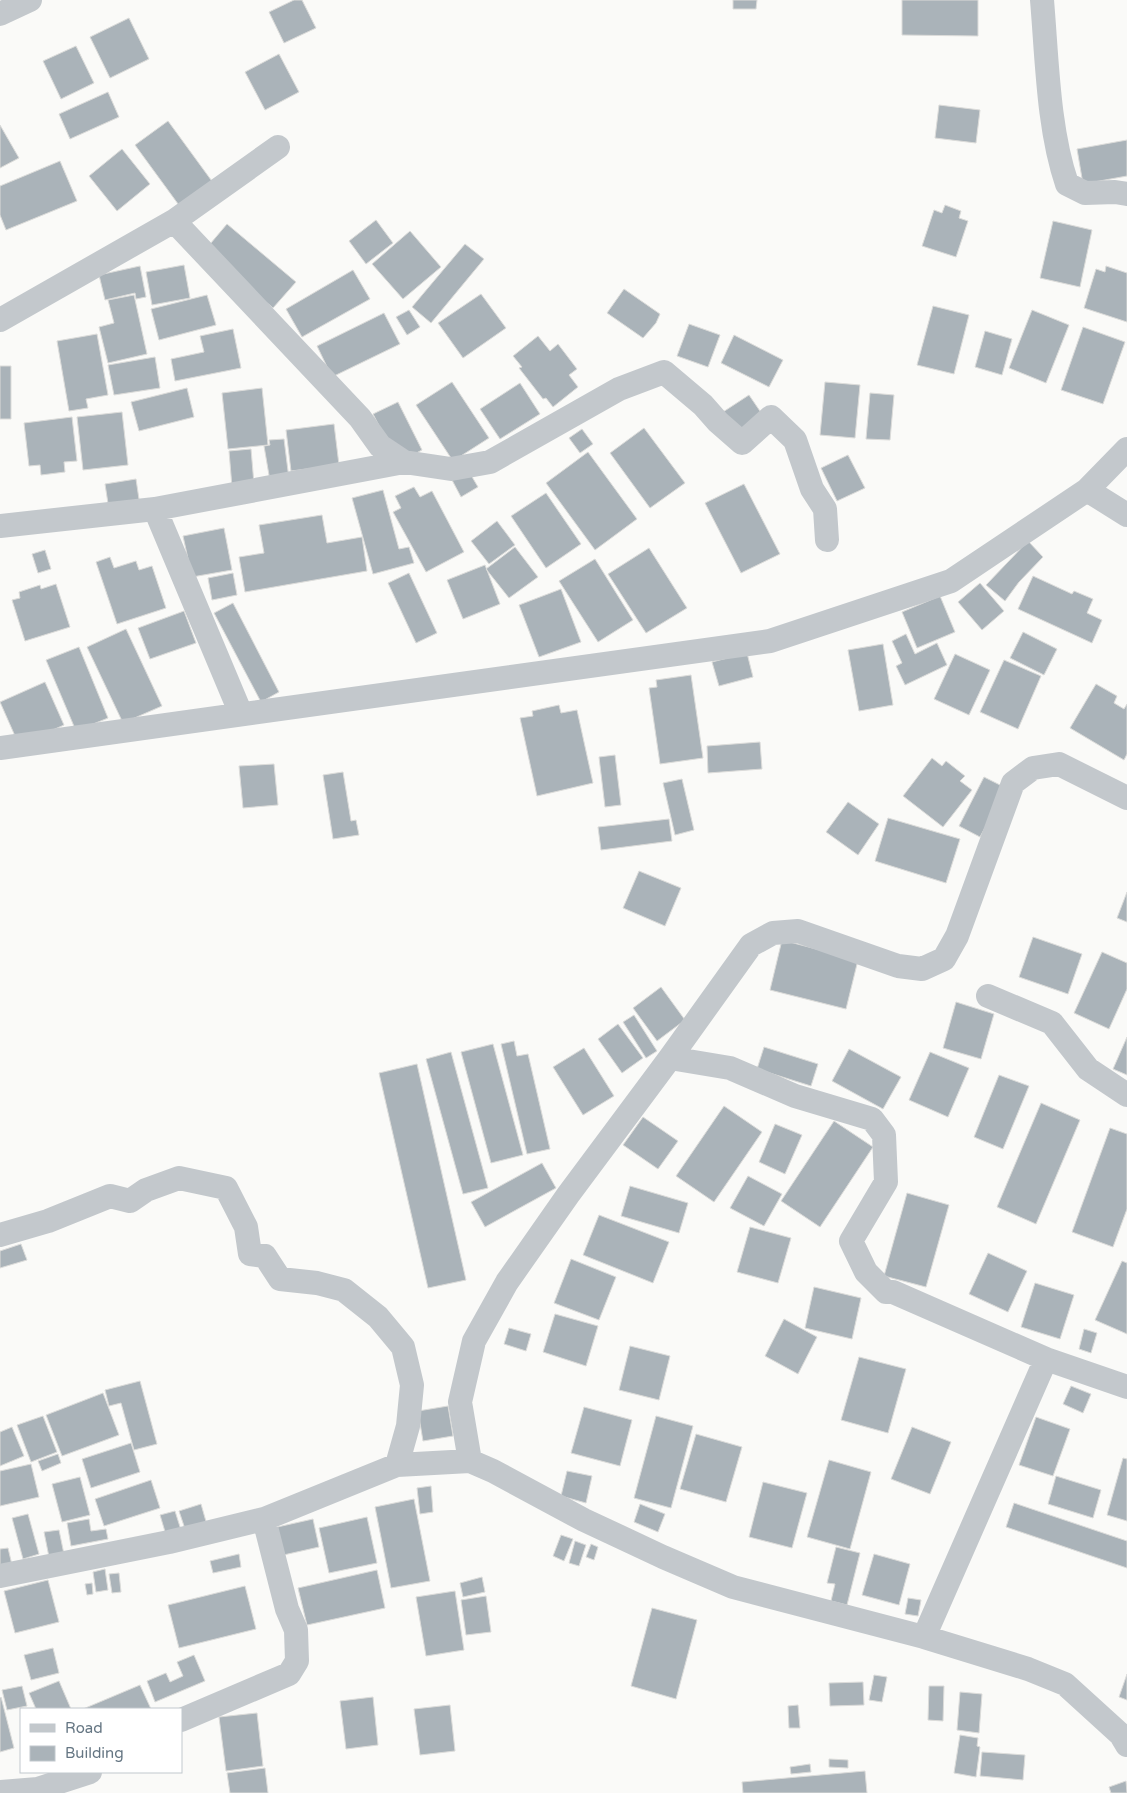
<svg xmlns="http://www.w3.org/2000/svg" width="1127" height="1793" font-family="'Varela Round',sans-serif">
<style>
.building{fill:#aab3b9;stroke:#dcdcda}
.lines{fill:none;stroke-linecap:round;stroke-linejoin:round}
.minor{stroke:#c3c8cc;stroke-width:24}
</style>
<rect width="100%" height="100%" fill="#fafaf8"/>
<path class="building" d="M294,0H302L316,28L284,43L269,12Z
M733,0H757L756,9H733Z
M902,0H978V36L902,35Z
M129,18L149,59L110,78L90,37Z
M76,46L94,83L61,99L43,61Z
M279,54L299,92L265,110L245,72Z
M108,92L119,117L70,139L59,114Z
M939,105L980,110L976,143L935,138Z
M168,121L214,184L181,208L135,145Z
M0,125L19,158L0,168Z
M1127,140V176L1083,184L1077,149Z
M122,149L150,184L117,211L89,176Z
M60,161L77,201L6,230L0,215V186Z
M945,205L961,211L959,218L968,221L956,257L922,246L934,210L942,213Z
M376,220L393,243L366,264L349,241Z
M1053,221L1092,230L1080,287L1040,278Z
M227,224L296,282L273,308L205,250Z
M410,231L441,267L403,299L372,264Z
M465,244L484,259L431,323L412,307Z
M184,265L190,298L152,305L146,272Z
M140,266L146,297L136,299L135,293L105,300L99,275Z
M1106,266L1127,273V322L1084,308L1096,269L1105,272Z
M353,270L370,299L302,337L286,309Z
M624,289L660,314L656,323L643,338L607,313Z
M481,294L506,328L463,358L438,323Z
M134,295L147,354L108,363L99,327L114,323L108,300Z
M207,295L216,325L159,340L151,309Z
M933,306L969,315L954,374L917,365Z
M409,310L420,327L407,335L396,317Z
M1032,310L1069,325L1046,383L1009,368Z
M384,313L400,344L332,377L317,346Z
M689,324L720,335L708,367L677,356Z
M1083,327L1125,342L1103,404L1061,390Z
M233,329L241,368L175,381L171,359L204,352L200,336Z
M985,331L1012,339L1002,375L975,367Z
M97,334L108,395L86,399L88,408L69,411L57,341Z
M734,335L783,360L769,387L721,363Z
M538,336L550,351L558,344L577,369L569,375L578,387L553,407L546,398L543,399L519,368L522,367L513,356Z
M155,357L160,388L114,395L108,365Z
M0,366H11V419H0Z
M452,382L489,438L453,461L416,405Z
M825,382L860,385L855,438L820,435Z
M520,383L540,414L500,439L480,409Z
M187,388L194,417L139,431L131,402Z
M262,388L268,445L228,449L222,393Z
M870,393L894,395L890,440L866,439Z
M749,395L762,414L737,432L723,412Z
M398,402L422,450L405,459L393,453L373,414Z
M122,412L128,465L83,470L77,417Z
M72,417L77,461L64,462L65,472L41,475L40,465L29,466L24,423Z
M334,424L339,465L291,471L286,430Z
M644,428L685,483L650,508L610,453Z
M582,429L593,444L580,453L569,438Z
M284,439L289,479L270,481L264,446L270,445L269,440Z
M251,449L254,484L232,487L229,451Z
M588,452L637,519L595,550L546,483Z
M848,455L865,488L837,501L821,468Z
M468,470L478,487L461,497L452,480Z
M136,479L140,506L109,510L105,484Z
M744,484L780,554L741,573L705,503Z
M414,487L420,497L432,491L464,552L426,572L393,512L401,508L395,496Z
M383,490L399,549L409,547L414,563L373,574L352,498Z
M546,493L581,544L546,568L511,516Z
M322,515L327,543L362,537L367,571L245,592L239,557L264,553L259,525Z
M497,521L515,545L489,564L471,541Z
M224,528L232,570L192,577L183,536Z
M1028,541L1043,557L1019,582L1005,601L986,585Z
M515,547L538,577L509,598L486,569Z
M649,548L687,608L646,633L608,574Z
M45,550L51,569L38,573L32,554Z
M110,557L114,568L136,561L139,570L152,566L166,608L117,624L96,562Z
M595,559L633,620L598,642L559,581Z
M485,565L500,604L463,619L447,580Z
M233,573L237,595L212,600L208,578Z
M409,573L437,633L416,643L388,583Z
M1033,576L1072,594L1074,591L1093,599L1087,613L1102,620L1092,643L1018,609Z
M980,583L1004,611L982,630L958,602Z
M56,584L70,627L25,641L12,600L20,598L19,592L40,585L41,589Z
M561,589L581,642L539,657L519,605Z
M940,596L955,632L917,648L902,612Z
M233,603L279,692L261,702L214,613Z
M184,611L196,643L150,659L138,628Z
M126,629L162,706L123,723L87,647Z
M1023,632L1057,649L1044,675L1010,658Z
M906,634L915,654L937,643L947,665L905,685L896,666L902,663L892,641Z
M883,644L893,705L859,711L848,650Z
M79,647L108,718L76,731L46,660Z
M747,653L753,677L719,686L712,662Z
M955,654L990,670L969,715L934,699Z
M1004,660L1041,676L1018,729L980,712Z
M691,675L703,758L660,764L649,688L657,687L656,680Z
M45,682L64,725L19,745L0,702Z
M1096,684L1117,696L1114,703L1124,709L1127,704V754L1124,760L1070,728Z
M559,705L561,713L577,710L593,783L537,796L520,718L533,716L532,711Z
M760,742L762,769L708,773L707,746Z
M615,755L621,805L605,807L599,757Z
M932,758L942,766L946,761L965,776L960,781L972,790L943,827L903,796Z
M274,764L278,805L243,808L239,766Z
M343,772L351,821L356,820L359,835L333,839L323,775Z
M984,777L1006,788L980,837L959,826Z
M682,779L694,830L675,835L663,783Z
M848,802L879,824L858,855L826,832Z
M888,818L960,839L946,883L875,861Z
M669,819L672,841L601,850L598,827Z
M639,871L681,888L665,926L623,908Z
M1127,892V922L1117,918Z
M1033,937L1082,954L1068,994L1019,977Z
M782,940L858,960L846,1009L770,990Z
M1102,952L1127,963V989L1109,1029L1074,1013Z
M661,987L685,1020L657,1041L633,1008Z
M956,1002L994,1014L981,1059L943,1048Z
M634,1015L657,1051L646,1058L623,1022Z
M618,1024L643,1058L622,1073L598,1039Z
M1127,1037V1075L1113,1069Z
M514,1041L517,1056L528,1054L550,1149L527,1154L501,1044Z
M493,1044L523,1155L491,1163L461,1052Z
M764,1047L818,1064L811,1086L757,1069Z
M584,1048L614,1096L583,1115L553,1067Z
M849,1049L901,1077L883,1109L832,1081Z
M451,1052L488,1188L463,1194L426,1059Z
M930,1052L969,1068L948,1117L909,1100Z
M417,1064L466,1280L428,1288L379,1073Z
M999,1075L1029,1086L1003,1149L974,1137Z
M1041,1103L1080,1120L1036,1224L997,1207Z
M724,1106L762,1132L714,1202L676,1176Z
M643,1117L678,1141L658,1169L623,1145Z
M834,1121L873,1147L820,1227L781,1201Z
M775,1124L802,1135L785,1174L759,1162Z
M1110,1128L1127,1134V1209L1113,1247L1072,1232Z
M542,1163L556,1188L485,1227L471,1202Z
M748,1176L782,1194L764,1226L730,1208Z
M630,1186L688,1203L679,1233L621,1216Z
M907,1193L949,1205L926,1287L884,1276Z
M599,1215L669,1242L653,1283L583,1255Z
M750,1227L791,1238L778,1283L737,1272Z
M21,1244L27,1260L0,1268V1251Z
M988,1253L1027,1271L1008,1312L969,1294Z
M571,1259L616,1277L599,1320L554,1303Z
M1122,1261L1127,1263V1334L1095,1320Z
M1035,1283L1074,1295L1060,1339L1021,1327Z
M814,1287L861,1298L852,1339L805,1328Z
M555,1314L598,1326L586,1366L543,1352Z
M784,1319L817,1337L798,1374L765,1356Z
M509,1328L531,1334L526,1351L504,1344Z
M1084,1329L1097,1333L1091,1353L1079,1349Z
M630,1346L670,1356L659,1400L619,1390Z
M859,1357L906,1369L888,1433L841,1420Z
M140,1381L157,1444L134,1450L121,1403L109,1406L105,1390Z
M1071,1386L1091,1394L1083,1413L1063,1404Z
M103,1393L119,1435L62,1456L46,1415Z
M448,1406L453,1436L423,1441L418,1411Z
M584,1407L632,1420L620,1466L571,1453Z
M43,1416L57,1452L31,1462L17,1425Z
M656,1416L693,1426L671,1508L634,1498Z
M1036,1417L1070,1429L1053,1476L1019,1465Z
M12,1427L24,1456L0,1466V1432Z
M912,1427L951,1442L930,1494L891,1479Z
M696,1434L742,1447L726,1502L680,1489Z
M131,1443L140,1472L91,1488L82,1459Z
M58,1454L61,1463L42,1471L38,1461Z
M1123,1458L1127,1459V1521L1107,1515Z
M829,1460L871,1472L850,1549L807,1537Z
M31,1464L39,1497L0,1506V1471Z
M567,1471L592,1476L586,1503L561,1496Z
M1056,1476L1101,1490L1093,1518L1048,1504Z
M80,1477L90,1515L62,1522L52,1484Z
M151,1480L160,1508L104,1526L95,1499Z
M763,1482L807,1493L792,1548L749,1537Z
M431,1486L433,1512L420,1514L417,1488Z
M414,1499L430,1581L391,1588L375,1507Z
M1014,1503L1127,1541V1568L1006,1527Z
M201,1504L207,1525L186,1532L179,1511Z
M640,1504L665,1514L658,1532L634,1522Z
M175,1511L181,1530L166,1535L160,1515Z
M28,1514L39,1554L23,1559L12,1518Z
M367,1517L377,1563L329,1573L319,1528Z
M89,1519L91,1531L106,1529L108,1539L71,1546L67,1523Z
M313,1519L319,1547L279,1556L273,1528Z
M59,1530L65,1559L50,1562L44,1532Z
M561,1535L573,1539L564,1561L553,1556Z
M575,1541L586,1545L579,1566L569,1563Z
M591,1544L598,1547L594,1560L586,1557Z
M836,1547L860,1553L847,1605L831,1601L835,1584L827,1583Z
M8,1548L12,1565L0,1568V1549Z
M239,1554L241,1567L213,1573L210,1561Z
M874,1554L910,1564L899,1605L862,1595Z
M105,1569L108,1590L96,1592L93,1572Z
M377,1570L385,1608L307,1625L298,1588Z
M119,1573L121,1592L112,1593L109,1574Z
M482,1577L485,1592L463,1597L460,1583Z
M48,1580L59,1622L15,1633L4,1591Z
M92,1583L93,1594L87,1595L85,1584Z
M245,1586L256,1629L179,1648L168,1605Z
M455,1591L464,1650L426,1656L416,1597Z
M486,1596L491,1632L466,1635L461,1600Z
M908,1598L921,1600L918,1616L905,1614Z
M652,1608L697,1620L676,1699L631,1686Z
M53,1648L59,1673L31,1680L24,1655Z
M194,1655L205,1681L155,1702L147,1681L166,1673L170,1682L183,1676L177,1662Z
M1127,1674V1700L1119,1697Z
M874,1675L887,1677L882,1702L869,1700Z
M59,1681L71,1709H36L29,1693Z
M863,1682L864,1705L830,1706L829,1683Z
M140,1685L151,1709H83Z
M22,1686L27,1706L7,1710L2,1690Z
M929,1686H944L943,1721L928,1720Z
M960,1692L982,1694L979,1733L957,1730Z
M1,1697L14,1748L0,1752V1698Z
M373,1697L378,1745L346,1749L340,1701Z
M450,1705L455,1751L420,1755L414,1709Z
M798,1705L800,1728H789L788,1706Z
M257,1713L263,1766L226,1771L219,1717Z
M960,1735L978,1738L977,1746L980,1747L976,1777L954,1773Z
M982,1752L1025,1755L1023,1780L980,1776Z
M829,1759L848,1760V1768L829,1767Z
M810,1764L811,1772L791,1774L790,1767Z
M265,1768L268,1793H230L227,1773Z
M865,1771L867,1793H743L742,1782Z
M1126,1781L1127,1793H1111L1109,1787Z"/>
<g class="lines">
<path class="minor" d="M1042,0C1047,58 1048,129 1067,184L1085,193L1115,192L1127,194
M0,14L30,0
M174,221L360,418L380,446L404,462L451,469L490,462L619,389L664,372L703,405L718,422L742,443L771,417L795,440L812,489L825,509L827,540
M0,320L174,221L278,147
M1087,490L1127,515
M155,509L241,714
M0,526L155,509L404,462
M0,748L770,641L951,581L1087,490L1127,449
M988,996L1052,1023L1088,1069L1127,1095
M670,1058L730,1068L795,1096L872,1119L884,1135L886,1182L851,1241L866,1272L886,1292H893L1046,1359L924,1637
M0,1235L48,1221L110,1196L130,1201L146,1190L179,1178L226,1188L246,1227L250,1254L265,1256L280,1279L317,1283L344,1290L378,1317L403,1347L412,1385L408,1426L397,1465
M1046,1359L1127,1387
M470,1461L460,1402L474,1341L507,1282L568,1195L670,1058L751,945L773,933L798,931L898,966L922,969L944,959L957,936L1013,783L1033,768L1059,764L1127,798
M0,1576L169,1542L264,1519L397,1465L470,1461L493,1471L584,1520L663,1557L733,1587L924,1637L1028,1669L1065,1684L1121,1735L1127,1745
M181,1720L289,1674L297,1661L296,1630L287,1609L264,1519
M0,1792L38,1789L90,1772"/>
</g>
<rect x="20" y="1708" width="162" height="65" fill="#ffffff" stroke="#c1c8cd"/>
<rect x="30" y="1724" width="25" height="8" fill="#c3c8cc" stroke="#c1c8cd"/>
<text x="65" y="1733" font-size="15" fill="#657683">Road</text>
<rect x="30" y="1746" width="25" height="15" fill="#aab3b9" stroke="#c1c8cd"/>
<text x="65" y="1758" font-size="15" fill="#657683">Building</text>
</svg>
